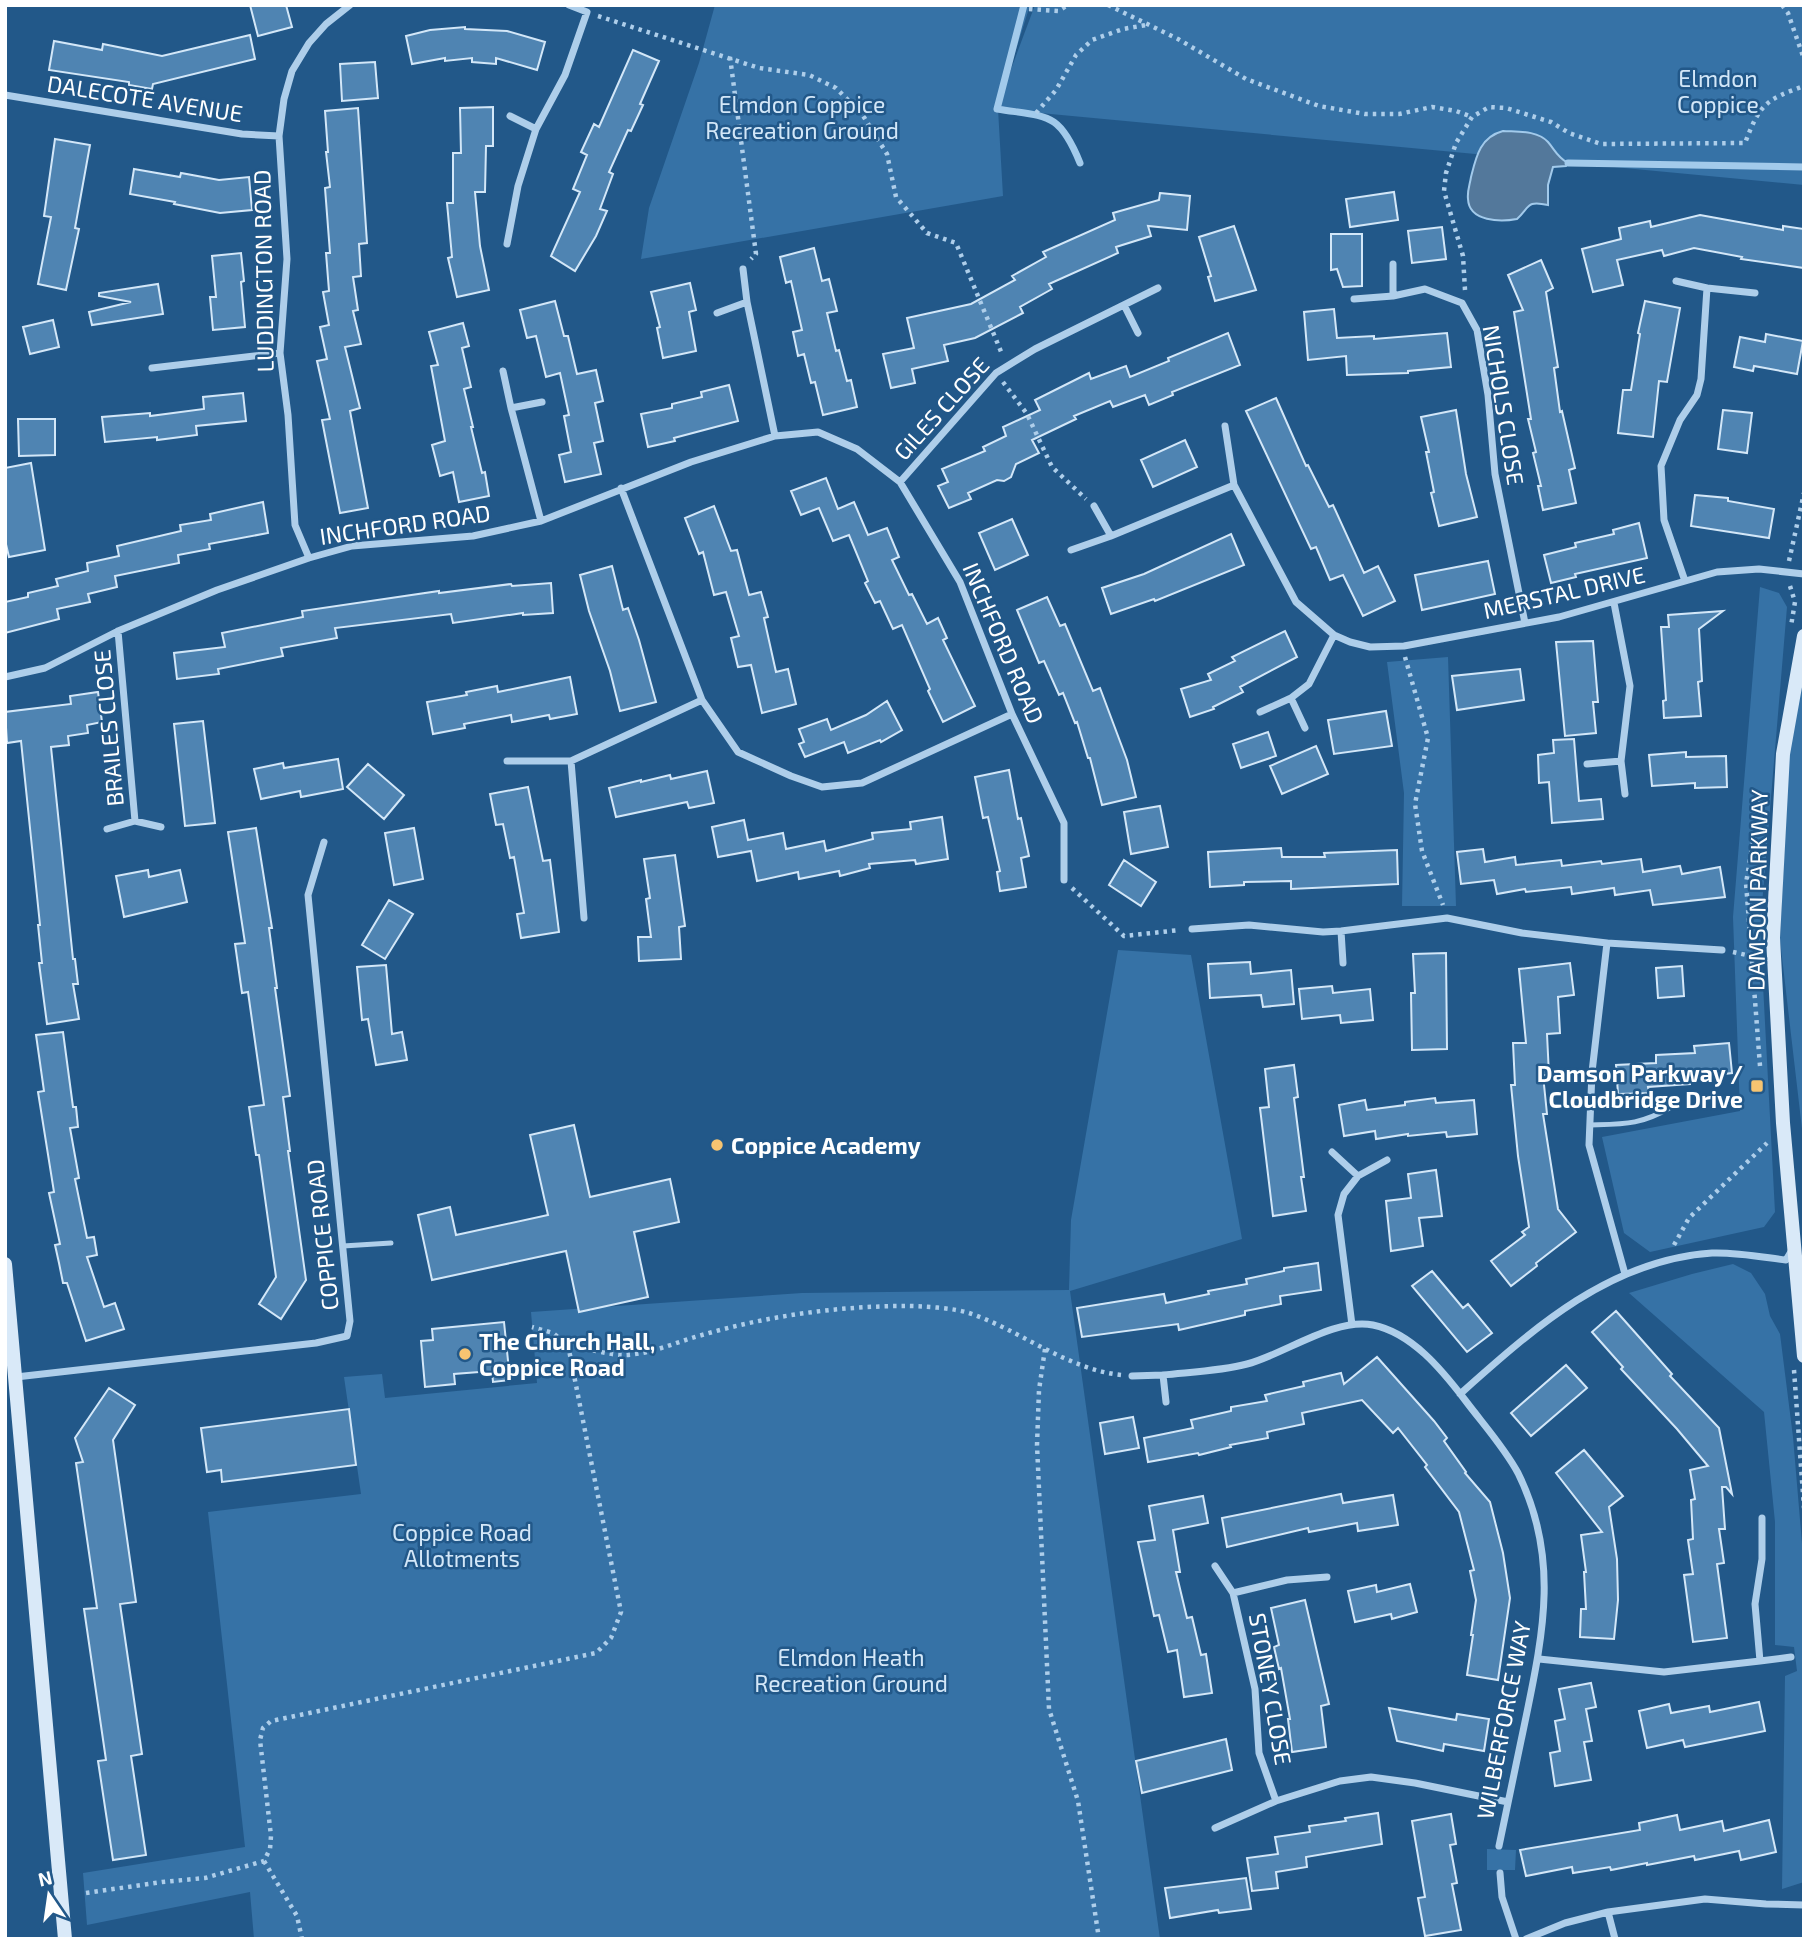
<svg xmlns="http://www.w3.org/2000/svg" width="1809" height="1944" font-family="'Exo 2',sans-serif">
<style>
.green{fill:#3672a6}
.water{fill:#53789b;stroke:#a2caeb;stroke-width:2}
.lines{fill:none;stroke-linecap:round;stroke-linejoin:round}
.stream{stroke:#a2caeb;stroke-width:7}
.building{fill:#4f84b2;stroke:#d3e7f8;stroke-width:2}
.path{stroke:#aeceea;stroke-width:4.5;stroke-dasharray:3.5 5;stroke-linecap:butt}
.lane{stroke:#aeceea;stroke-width:5}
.street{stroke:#aeceea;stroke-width:7}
.secondary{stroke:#d9e9f8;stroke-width:14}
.poi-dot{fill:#f6c471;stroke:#225889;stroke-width:2.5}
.labels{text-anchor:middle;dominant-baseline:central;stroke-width:5;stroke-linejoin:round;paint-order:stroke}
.park-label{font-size:23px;fill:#d3e7f8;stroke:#225889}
.street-label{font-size:23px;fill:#fff;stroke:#225889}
.poi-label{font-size:23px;font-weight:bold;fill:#fff;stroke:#225889;text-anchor:start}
</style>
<rect width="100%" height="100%" fill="#225889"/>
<path class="green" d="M715,5H1030L1004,88L1035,5H1804V185L998,109L1003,196L641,259L649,208L699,63Z
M1760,587L1779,593L1787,607L1760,928L1775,1212L1764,1227L1650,1252L1624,1233L1602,1137L1740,1111L1733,917Z
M1448,657L1456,906H1402L1404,793L1387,662Z
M1804,667V1146L1780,940L1789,754Z
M1118,950L1191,955L1242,1239L1070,1291L1160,1939H254L250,1892L87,1925L83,1873L245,1847L208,1512L361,1494L344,1377L382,1374L385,1398L537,1383L531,1312L802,1293L1069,1290L1071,1220Z
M1733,1264L1751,1273L1765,1294L1770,1316L1780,1334L1793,1437L1804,1567V1882L1782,1889L1785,1676L1797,1671L1794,1647L1775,1645V1522L1764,1412L1629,1293L1692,1274Z
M1487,1849L1516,1850L1515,1870H1487Z"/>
<path class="water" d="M1503,131C1517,132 1537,130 1548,142C1555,150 1557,157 1568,163L1566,166L1553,167L1548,185V205C1526,200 1530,207 1517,219C1501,222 1469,222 1468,199C1467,191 1470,184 1471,177C1476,157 1480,137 1503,131Z"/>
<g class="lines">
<path class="stream" d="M1024,5L997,109C1047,117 1059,111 1080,163
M1568,163L1804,167"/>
</g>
<path class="building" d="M250,5H286L292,27L258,36Z
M465,27V29L507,31L545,42L537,70L496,58V64L472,62V58L445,61V58L412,64L406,36L430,30Z
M250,35L255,59L153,84L152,89L129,85V82L49,70L54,41L102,50L103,44L162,56Z
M633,50L659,61L640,104L643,105L631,131L628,130L609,172L613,174L600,209L607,211L596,236L575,271L551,256L580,192L573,189L587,155L581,152L594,124L599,127Z
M375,62L378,98L342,101L340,64Z
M493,107V146H486L485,192H475L480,246L489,290L457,297L448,258L452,257L447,203H453V153H461L460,108Z
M358,108L367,243L359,244L361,276L353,277L358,310L353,311L361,344L345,347L360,408L350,411L368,508L340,513L322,420L330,419L317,361L327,359L320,327L329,325L323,292L329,291L326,253H330L325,188L330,187L326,152H328L325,111Z
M55,139L90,145L75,228L79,229L66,290L38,284L51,217L44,216Z
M134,169L180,177L181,173L219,180L249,177L252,210L220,213L174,204L175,202L130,194Z
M1394,192L1398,220L1350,227L1346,199Z
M1160,193L1190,196L1187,230L1148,226L1151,236L1116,247L1118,253L1049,284L1052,289L1020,307L1023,313L975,338L944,345L948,361L912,369L915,383L891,388L883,354L914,348L907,318L971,304L1015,280L1012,276L1046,257L1043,252L1115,220L1113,213L1159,200Z
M1700,215L1783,230V226L1804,229V268L1741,259L1742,257L1694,248L1664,256L1662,250L1617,260L1623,285L1593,292L1582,249L1621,239L1619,228L1650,221L1651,227Z
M1234,226L1256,290L1215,301L1208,277L1211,276L1199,237Z
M1442,227L1446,259L1412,263L1408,231Z
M1331,234H1362V286L1343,287L1337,269L1331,270Z
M814,248L822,281L829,279L837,311L827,313L836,351L839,350L847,381L851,380L857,407L823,415L815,382L811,383L804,354L798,356L793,332L802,330L791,281L786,283L780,257Z
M241,253L244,281L241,282L245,327L213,330L210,297H216L212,256Z
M1541,260L1553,288L1546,292L1558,367L1554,368L1560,412L1562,411L1575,468L1569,470L1576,503L1543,510L1538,486H1541L1533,453L1536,452L1528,419H1531L1514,312L1523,310L1508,275Z
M690,283L696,310L689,312L696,351L663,358L657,328L660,327L651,292Z
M158,284L163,314L92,325L89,312L131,302L99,296V293Z
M555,301L564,336H568L577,374L596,370L603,401L595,403L603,441L594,443L601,474L565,482L559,455L571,452L564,416L569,415L560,373L546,377L536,336L527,338L520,310Z
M1645,301L1680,308L1667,382L1659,381L1653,437L1618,433L1623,390H1631L1640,334L1638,333Z
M1334,309L1337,338L1374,336V339L1447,333L1451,367L1408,371V373L1347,375L1346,356L1308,360L1304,312Z
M53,320L59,347L30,354L23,327Z
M463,323L469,346L462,348L471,387L464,389L473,427H471L482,473L485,472L489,496L459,502L453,472L440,476L432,445L445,441L431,366L438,365L429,332Z
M1228,333L1240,365L1172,392L1173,395L1149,405L1145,395L1113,407L1110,401L1074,416L1076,419L1032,440L1039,453L1016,464L1011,477L1004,481L997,480L968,493L971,499L949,508L938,486L948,482L942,469L985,451L983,447L1006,436L1003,427L1040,410L1035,400L1089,373L1091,379L1126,366L1130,377L1169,361L1168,358Z
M1766,334L1803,341L1797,374L1754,366L1753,371L1734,367L1740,337L1765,342Z
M729,385L738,421L674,438L675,441L648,447L641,414L672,408V404L702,397L701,392Z
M243,393L246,421L196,426L197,435L157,440V437L105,442L102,417L150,413V416L204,409L203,397Z
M1276,398L1306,466L1308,465L1329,507L1333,505L1364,573L1378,566L1395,601L1363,616L1343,575L1330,580L1316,547L1311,549L1246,411Z
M1456,410L1466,474L1477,517L1439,526L1431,493L1434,492L1426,452H1429L1421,417Z
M1723,410L1752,413L1747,453L1718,449Z
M18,419H55V455L19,456Z
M1185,440L1197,467L1153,487L1141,460Z
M31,463L45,550L9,557L5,540V468Z
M826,478L838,509L854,502L868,535L887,528L899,557L892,560L909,595L912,594L927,624L938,618L947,638L943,640L975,706L943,722L928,691L930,689L902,625L893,629L880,601L875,603L865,583L868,581L849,535L833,541L819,508L801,515L791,491Z
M1695,495L1728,498V501L1774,509L1769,538L1691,526Z
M263,502L268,533L209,544L210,549L178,555L179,563L115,576L117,587L88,594L90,602L57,609L59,619L5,633V602L28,597V593L58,586L56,579L88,571L87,563L119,556L117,546L181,531L180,525L211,520L210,514Z
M714,506L731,551L737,550L749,595L761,592L768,617L764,618L776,672L788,669L796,704L762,713L751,665L738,667L731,638L739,636L726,592L714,595L703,552L699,554L685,518Z
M1012,519L1028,555L995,570L979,533Z
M1639,523L1647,558L1575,574L1576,577L1551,583L1544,555L1576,547L1575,543L1614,534L1613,530Z
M1231,534L1244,565L1155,601L1154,599L1111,614L1102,588L1144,574Z
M1488,561L1495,594L1422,610L1415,575Z
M612,566L623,610L628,608L639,640L656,702L620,711L610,671L589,611L580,575Z
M551,583L553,613L523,615V613L453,623L451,614L335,628L337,638L281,648L283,656L218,669L219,674L177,679L174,653L225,647L222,633L303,617L302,611L439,591V593L511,584L512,586Z
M1047,597L1060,626L1065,624L1093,691L1100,688L1127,760L1136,797L1102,805L1090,758H1088L1077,722L1075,723L1063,693L1059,695L1044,661L1039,663L1017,610Z
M1723,611L1699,629L1702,681L1698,682L1701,716L1664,718L1663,701L1666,700L1661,627H1669L1668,615Z
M1285,631L1297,657L1240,687L1243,692L1213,707L1214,709L1190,717L1181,689L1211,680L1208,674L1235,661L1232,657Z
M1593,641L1598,702H1593L1596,733L1565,736L1556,642Z
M1520,669L1524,700L1457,710L1452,676Z
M570,677L577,714L550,719L549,715L512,722L511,715L464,724L465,728L433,734L427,702L467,695L466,692L497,686L498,692Z
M98,692L102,722L87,725L88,733L68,736L69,745L51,747L73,959H75L78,984H73L79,1019L47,1024L39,963H42L38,925H40L21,741L7,743L5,712L71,704L70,696Z
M887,701L902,730L881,742L880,740L848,753L844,742L805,757L799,744L804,742L799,729L827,719L831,730L866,715Z
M1386,711L1392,746L1334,754L1328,720Z
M203,721L215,823L185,826L174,724Z
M1268,732L1276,756L1241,768L1233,744Z
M1574,739L1579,801L1601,799L1603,819L1552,823L1549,782L1539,783L1538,755L1554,753L1553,740Z
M1316,746L1328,774L1282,794L1270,766Z
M1686,752V757L1726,756L1727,787L1695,788V783L1652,786L1649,755Z
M338,759L343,789L301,797L300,791L261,799L254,769L283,763L284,768Z
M368,764L404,795L384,819L347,787Z
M1009,770L1018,819L1021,818L1029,856L1021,858L1026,887L1000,891L997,872L1000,871L988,817L983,818L975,777Z
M707,771L714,803L689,808L687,802L616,817L609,788L641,780V782L670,775L671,779Z
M528,787L543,861L550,860L559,932L521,938L517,914L524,913L514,857L510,858L503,824L496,825L490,794Z
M1160,806L1168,847L1131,854L1124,812Z
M942,817L948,859L916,864L915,860L869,864L870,868L840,876L839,871L799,879L798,872L757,881L751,851L718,857L712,827L744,820L748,840L783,833L786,849L824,841L826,851L873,839L872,833L911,829L910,822Z
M256,828L272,928H269L277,988H275L290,1096L283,1097L290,1151H288L306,1280L281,1319L259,1304L276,1277L259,1155H256L249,1107L264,1105L248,992L242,993L235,944L245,943L228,832Z
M414,828L423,879L394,885L385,833Z
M1281,848L1282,857H1325L1324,853L1397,850L1398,884L1291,889V881L1244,882V885L1210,887L1208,852Z
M1483,849L1485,862L1515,857L1516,865L1561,860L1562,866L1601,861L1602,864L1641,859L1643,872L1680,866L1682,874L1720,867L1725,897L1653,905L1650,890L1615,895L1614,888L1572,894L1571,887L1526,892L1525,889L1497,894L1494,880L1461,884L1457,852Z
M675,855L685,926L679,927L681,959L639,961L638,937H651L646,899L650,898L644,859Z
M1124,860L1156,882L1141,906L1109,885Z
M148,870L149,877L180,870L187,902L124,917L116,876Z
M389,900L413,914L385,959L362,945Z
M1446,953L1447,1049L1412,1050L1411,993H1415L1413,954Z
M1250,962L1251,974L1291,970L1294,1004L1263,1007L1261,995L1210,998L1208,964Z
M1570,963L1574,995L1558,997L1560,1033L1547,1034L1549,1075H1543L1547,1114H1543L1558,1209L1576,1232L1536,1263L1537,1266L1511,1286L1491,1261L1525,1235L1522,1232L1529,1227L1518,1156L1511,1085H1515L1513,1043H1526L1519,969Z
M386,965L392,1034L402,1032L407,1060L376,1065L368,1019L362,1020L357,967Z
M1682,966L1684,996L1658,998L1656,968Z
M1332,986L1333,993L1370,989L1373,1020L1341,1023L1340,1015L1302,1019L1299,989Z
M63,1032L73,1107H76L78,1127L70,1128L79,1178L75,1179L87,1238L94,1237L97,1255L87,1257L104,1307L115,1303L124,1329L86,1341L67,1283H63L59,1263L55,1245L60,1244L49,1193L54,1192L38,1092L44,1091L36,1035Z
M1729,1043L1732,1073L1690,1078V1084L1648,1087L1649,1093L1618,1094L1616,1065L1656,1063V1055L1695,1053L1694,1046Z
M1294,1065L1298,1097L1294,1098L1304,1177H1301L1306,1211L1273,1216L1260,1108L1269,1107L1265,1069Z
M1435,1098L1436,1103L1474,1100L1477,1134L1447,1137L1446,1132L1408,1136V1134L1376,1139L1375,1131L1344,1136L1339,1105L1365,1100L1367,1110L1405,1105V1102Z
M574,1125L590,1197L670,1179L679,1222L634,1232L648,1297L579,1312L566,1251L432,1280L418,1215L450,1207L456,1235L548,1215L530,1135Z
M1436,1170L1442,1216L1419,1218L1423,1246L1391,1251L1386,1201L1411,1198L1408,1174Z
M1318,1263L1321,1290L1280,1296L1281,1304L1245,1311V1315L1179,1330L1178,1324L1082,1337L1077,1308L1164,1294L1166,1303L1209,1294L1208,1291L1247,1284L1246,1279L1284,1271V1268Z
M1432,1271L1463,1308L1468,1304L1492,1333L1467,1352L1412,1286Z
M1616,1311L1672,1374L1670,1376L1719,1428L1732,1494L1726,1487H1722L1725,1529H1719L1724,1563L1717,1564L1727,1638L1693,1642L1684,1575L1693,1574L1688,1540L1693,1539L1691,1500L1695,1499L1690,1470L1708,1466L1677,1429L1621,1369L1623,1367L1592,1332Z
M504,1322L510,1380L493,1382L492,1371L454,1374L455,1384L425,1387L421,1341L433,1340L432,1329Z
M1377,1357L1434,1421L1447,1438L1444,1441L1466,1472L1465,1473L1490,1502L1503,1553L1510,1598L1498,1680L1467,1675L1473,1635H1471L1476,1600L1470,1571L1474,1570L1459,1512L1425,1467L1427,1465L1398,1428L1393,1433L1362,1400L1302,1413L1304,1424L1267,1432L1268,1438L1230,1445L1231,1447L1199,1455L1198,1453L1148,1462L1144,1438L1193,1428L1191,1420L1231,1411V1407L1267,1401L1265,1395L1304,1386L1303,1382L1341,1373L1344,1384Z
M1566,1365L1587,1388L1531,1436L1511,1413Z
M109,1388L135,1405L113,1440L136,1602L120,1604L142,1754L131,1756L146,1855L113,1860L98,1761L106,1760L84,1609L97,1608L76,1463L83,1462L75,1438Z
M349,1409L356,1465L222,1482L221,1470L207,1472L201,1428Z
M1133,1417L1139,1448L1105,1454L1100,1423Z
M1584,1450L1623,1496L1609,1507L1617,1559L1618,1600L1614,1639L1580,1637L1581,1609H1586L1584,1572H1586L1581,1535L1602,1532L1556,1473Z
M1341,1494L1343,1503L1393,1495L1398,1525L1358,1531L1357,1523L1309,1532L1308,1528L1227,1547L1222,1518Z
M1203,1496L1208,1523L1173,1530L1180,1572H1176L1187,1618L1192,1617L1201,1655L1206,1654L1212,1693L1184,1697L1177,1650L1168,1652L1159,1615L1154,1616L1138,1542L1155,1540L1149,1506Z
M1410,1584L1417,1612L1392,1619L1391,1614L1355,1622L1348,1591L1376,1585L1377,1592Z
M1305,1600L1329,1704L1321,1706L1326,1747L1292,1752L1288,1719H1290L1281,1668L1279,1669L1274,1647L1279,1645L1271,1608Z
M1591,1683L1596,1707L1586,1709L1592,1741L1584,1742L1591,1780L1555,1786L1550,1753L1560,1751L1555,1721L1565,1719L1559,1689Z
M1759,1702L1765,1731L1685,1747L1683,1740L1647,1748L1639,1711L1669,1704L1671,1713L1709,1706L1710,1712Z
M1389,1708L1456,1720L1457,1714L1489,1719L1484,1751L1444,1744L1443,1751L1397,1741Z
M1226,1739L1232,1770L1142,1793L1136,1761Z
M1378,1813L1382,1844L1306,1857L1307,1867L1276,1872L1278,1888L1252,1891L1247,1858L1278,1854L1275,1837L1310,1832L1309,1826L1346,1821L1345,1818Z
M1451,1814L1456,1844L1450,1845L1457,1883L1452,1884L1461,1930L1425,1936L1418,1898L1425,1897L1412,1821Z
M1677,1815L1680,1830L1722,1821L1724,1831L1769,1820L1776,1852L1741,1860L1739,1851L1695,1860L1694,1856L1647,1865V1863L1611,1870L1610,1867L1573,1873L1572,1867L1526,1876L1520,1850L1640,1830L1639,1823Z
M1246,1878L1251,1909L1219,1913L1218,1910L1170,1918L1165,1888Z"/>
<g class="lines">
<path class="path" d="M1108,5L1178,39L1246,79L1319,106L1365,114H1399L1432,107L1456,111L1472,117
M1782,5L1788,13L1804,59
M1029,9L1058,11L1068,5
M598,16L759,68L809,75L836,88L862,114L887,154L896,197L927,233L956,243L1002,354
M730,57L756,254L751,259
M1036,113L1056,90L1076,55L1092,40L1123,29L1146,25
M1465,290L1463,256L1444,191L1446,173L1456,143L1472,117L1489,107L1506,108L1551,122L1569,133L1601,144L1745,143C1760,104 1765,100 1804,86
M1003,382L1027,414L1052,467L1086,499
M1789,561L1804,493
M1790,586L1795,602L1791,626
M1405,657L1428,738L1415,804L1422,851L1443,905
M1072,888L1124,936L1180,930
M1733,952L1751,956
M1760,1066L1746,883L1761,796
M1674,1245L1689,1218L1767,1143
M568,1345C586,1348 607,1355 625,1355C652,1354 676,1342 702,1335C767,1316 838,1306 906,1306C922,1306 954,1308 969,1313C1020,1330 1066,1369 1121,1375
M1045,1349L1039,1390L1037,1445L1049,1709L1078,1801L1099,1939
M1794,1370L1804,1508
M264,1861L297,1916L302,1939
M86,1893L162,1882L205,1878L264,1861L270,1849L271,1836L260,1740L263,1728L271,1721L596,1653L611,1638L621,1612L568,1345L553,1333L532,1327"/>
<path class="lane" d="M1590,1125C1624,1124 1641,1125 1671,1107
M343,1246L391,1243"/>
<path class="street" d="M5,95L242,134L279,136
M510,116L536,129
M507,244L518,186L536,129L565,75L587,12L569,5
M1393,264V296
M743,269L747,302
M1676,281L1707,288
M1354,299L1393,296L1425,289L1462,303L1477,330L1488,395L1495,474L1525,623
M1124,305L1138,333
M717,313L747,302L775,436
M152,368L280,353
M503,371L511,408L541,521
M511,408L542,402
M1225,426L1234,485
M900,482L996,373L1035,349L1158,288
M621,488L702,700L738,752L791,776L822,787L862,783L1012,714
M1094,506L1111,536
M1071,550L1111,536L1234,485L1296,602L1334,635L1350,642L1370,647L1404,646L1559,617L1717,572L1759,569L1804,574
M309,558L295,525L288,415L280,353L287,259L279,136L284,99L292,71L309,43L326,24L350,5
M1685,581L1664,520L1661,466L1680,420L1697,395L1701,379L1707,288L1755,293
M1614,603L1630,686L1621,761L1625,794
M118,631L135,821
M5,677L45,668L118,631L217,590L309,558L352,546L473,536L541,521L691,462L775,436L818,432L857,449L900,482L960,582L1012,714L1064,823V880
M1291,698L1305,728
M1260,712L1291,698L1309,684L1334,635
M507,761H571
M1587,764L1621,761
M107,829L135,821L161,827
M584,918L571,761L702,700
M1192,929L1249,925L1323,932L1341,931L1447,918L1522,933L1607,943L1592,1072L1589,1145L1625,1274
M1341,931L1343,963
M1607,943L1722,950
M1332,1152L1358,1176
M1352,1325L1338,1215L1344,1194L1358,1176L1387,1160
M1132,1376L1163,1375
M16,1377L316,1343L347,1336L350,1321L308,895L324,842
M1460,1394C1533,1329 1609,1260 1712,1253C1736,1252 1762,1257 1786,1260L1792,1250
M1166,1402L1163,1375C1191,1372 1221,1371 1247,1364C1283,1355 1335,1317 1373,1325C1412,1333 1442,1370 1465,1400C1483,1424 1504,1447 1518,1473C1559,1556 1544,1630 1526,1717C1517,1760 1508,1803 1499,1846
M1215,1566L1233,1593
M1539,1659L1664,1672L1760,1661L1755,1604L1762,1559V1518
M1760,1661L1791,1657
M1276,1801L1259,1753L1255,1689L1233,1593L1287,1580L1327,1577
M1215,1828L1276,1801L1340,1781L1371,1777L1415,1783L1508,1802
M1500,1873L1502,1897L1516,1939
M1608,1912L1615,1939
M1526,1939L1565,1923L1608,1912L1705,1899L1766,1904L1804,1905"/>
<path class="secondary" d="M1804,636L1783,754L1773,938L1783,1123L1804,1356
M5,1264L65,1939"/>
</g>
<g class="poi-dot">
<rect x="1750" y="1079" width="14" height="14" rx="3.5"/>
<circle cx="717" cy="1145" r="7"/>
<circle cx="465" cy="1354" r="7"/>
</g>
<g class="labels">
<g class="park-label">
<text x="1718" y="78">Elmdon<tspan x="1718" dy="26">Coppice</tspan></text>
<text x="802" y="104">Elmdon Coppice<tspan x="802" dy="26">Recreation Ground</tspan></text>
<text x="462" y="1532">Coppice Road<tspan x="462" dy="26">Allotments</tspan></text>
<text x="851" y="1657">Elmdon Heath<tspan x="851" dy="26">Recreation Ground</tspan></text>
</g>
<g class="street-label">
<text transform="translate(145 98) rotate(9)">DALECOTE AVENUE</text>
<text transform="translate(263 271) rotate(-91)">LUDDINGTON ROAD</text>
<text transform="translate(1504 405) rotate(81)">NICHOLS CLOSE</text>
<text transform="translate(941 408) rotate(-48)">GILES CLOSE</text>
<text transform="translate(405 524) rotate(-8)">INCHFORD ROAD</text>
<text transform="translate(1564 592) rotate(-13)">MERSTAL DRIVE</text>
<text transform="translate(1004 643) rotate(67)">INCHFORD ROAD</text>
<text transform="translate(108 728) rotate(-95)">BRAILES CLOSE</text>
<text transform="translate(1757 890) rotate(-89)">DAMSON PARKWAY</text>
<text transform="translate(322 1235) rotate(-96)">COPPICE ROAD</text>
<text transform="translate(1271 1689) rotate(80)">STONEY CLOSE</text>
<text transform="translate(1503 1720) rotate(-79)">WILBERFORCE WAY</text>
</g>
<g class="poi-label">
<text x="1743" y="1073" text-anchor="end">Damson Parkway /<tspan x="1743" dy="26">Cloudbridge Drive</tspan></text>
<text x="731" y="1145">Coppice Academy</text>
<text x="479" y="1341">The Church Hall,<tspan x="479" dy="26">Coppice Road</tspan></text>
</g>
</g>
<rect width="1809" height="1944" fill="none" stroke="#ffffff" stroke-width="14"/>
<g transform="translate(49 1895) rotate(347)" stroke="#225889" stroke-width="5" paint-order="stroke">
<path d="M0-5L12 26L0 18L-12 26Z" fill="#ffffff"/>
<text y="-10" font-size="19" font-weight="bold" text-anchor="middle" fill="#ffffff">N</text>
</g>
</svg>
